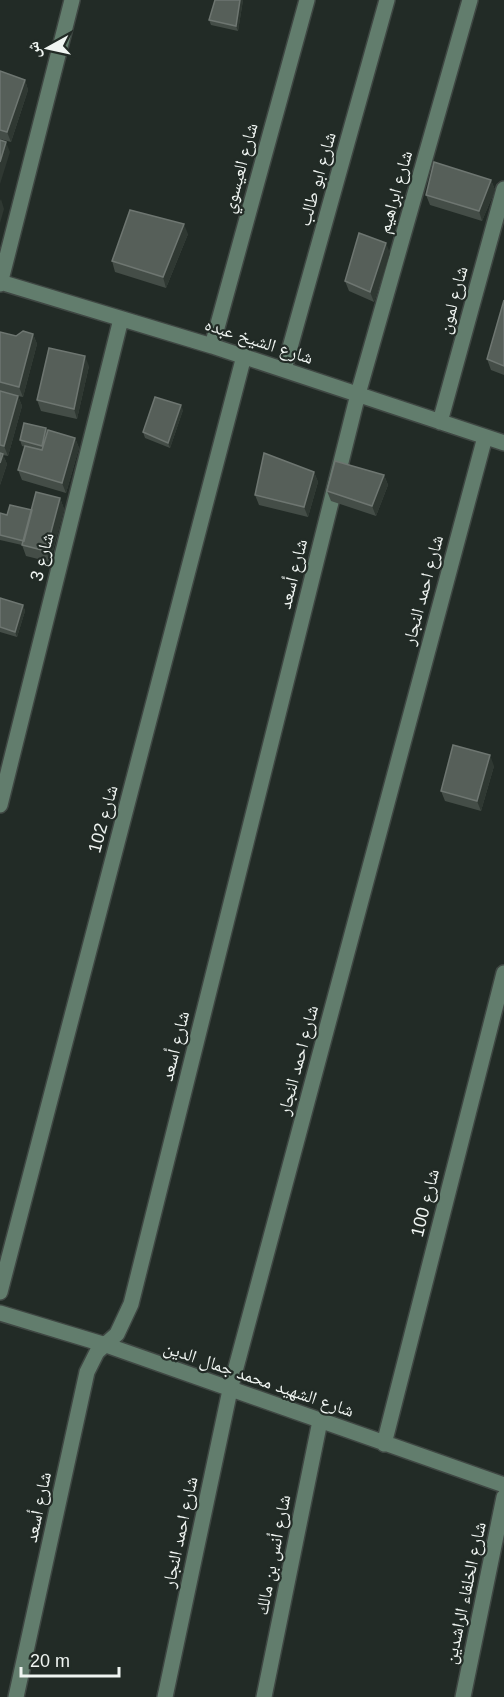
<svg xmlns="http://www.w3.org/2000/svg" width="504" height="1697" font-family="Arial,'Noto Naskh Arabic',sans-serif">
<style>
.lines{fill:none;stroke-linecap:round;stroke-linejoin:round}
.minor-casing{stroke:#3f4743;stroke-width:18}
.minor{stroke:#627d6d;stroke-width:15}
.wall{fill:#444d47}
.shaded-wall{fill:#2f3832}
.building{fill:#565f59;stroke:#6e7671;stroke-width:1.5}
.labels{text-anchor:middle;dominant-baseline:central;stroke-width:4.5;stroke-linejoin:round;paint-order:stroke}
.street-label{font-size:18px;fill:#f0f5f2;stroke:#222b26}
</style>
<rect width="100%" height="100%" fill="#222b26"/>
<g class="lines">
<g class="minor-casing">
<path id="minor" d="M0,282L212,346L504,443
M0,284L72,0
M212,346L307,0
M284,369L387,0
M440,422L504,189
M0,805L121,319
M0,1292L244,356
M0,1313L106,1345L504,1485
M384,1444L504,973
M16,1697L87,1372L97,1352L117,1334L131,1304L358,394L470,0
M165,1697L230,1390L485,437
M264,1697L320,1421
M463,1697L504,1497"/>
</g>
<use href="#minor" class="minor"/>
</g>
<path class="wall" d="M243,0L238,31L211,25L209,20Z
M0,71L25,80L28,90L11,142L0,139Z
M491,180L495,190L482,221L430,205L426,195Z
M188,234L166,288L115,272L112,261Z
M390,253L374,302L349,291L345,281Z
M504,300V375L491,370L487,359Z
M0,332L16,336L33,334L37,344L23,397L18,396L22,406L8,456L3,455L7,464L0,485Z
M89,366L77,419L41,411L37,400Z
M183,410L170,448L145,438L143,432Z
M46,428L48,431L75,438L79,448L66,493L22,480L18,470L25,447L22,446L20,440Z
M314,472L318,482L308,517L259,505L255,495Z
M384,475L388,485L376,516L331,501L327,491Z
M60,498L64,509L50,562L26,556L22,545L0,540V513L7,515L32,510Z
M0,598L23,605L25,611L17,637L0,632Z
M494,766L481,811L445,801L441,791Z"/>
<path class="shaded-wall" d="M240,0H243L238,31L236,26Z
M25,80L28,90L11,142L7,132Z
M6,142L10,152L0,184V162Z
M491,180L495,190L482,221L479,211Z
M1,199L4,209L0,223V201Z
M184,224L188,234L166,288L163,277Z
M386,243L390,253L374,302L370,292Z
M33,334L37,344L23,397L19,387Z
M85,356L89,366L77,419L74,409Z
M18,396L22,406L8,456L4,446Z
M181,405L183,410L170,448L168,443Z
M75,438L79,448L66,493L62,483Z
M3,454L7,464L0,485V463Z
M314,472L318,482L308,517L304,507Z
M384,475L388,485L376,516L372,506Z
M60,498L64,509L50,562L46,551Z
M23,605L25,611L17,637L15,632Z
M490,755L494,766L481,811L477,801Z"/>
<path class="building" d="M215,0H240L236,26L209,20Z
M0,71L25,80L7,132L0,130Z
M0,140L6,142L0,162Z
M434,162L491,180L479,211L426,195Z
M130,210L184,224L163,277L112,261Z
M359,233L386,243L370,292L345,281Z
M504,300V366L487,359Z
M23,331L33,334L19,387L0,382V332L16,336Z
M49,348L85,356L74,409L37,400Z
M0,391L18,396L4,446L0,445Z
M155,397L181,405L168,443L143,432Z
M24,423L46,428L42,446L20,440Z
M48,430L75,438L62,483L18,470L25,446L42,450Z
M0,453L3,454L0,463Z
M264,453L314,472L304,507L255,495Z
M335,461L384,475L372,506L327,491Z
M36,492L60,498L46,551L22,545Z
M10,505L32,510L24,541L0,535V513L7,515Z
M0,598L23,605L15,632L0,627Z
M453,745L490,755L477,801L441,791Z"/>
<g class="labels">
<g class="street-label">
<text transform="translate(240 168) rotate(-75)">شارع العيسوي</text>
<text transform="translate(317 179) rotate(-74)">شارع ابو طالب</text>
<text transform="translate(395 192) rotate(-74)">شارع ابراهيم</text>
<text transform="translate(453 300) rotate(-75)">شارع لمون</text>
<text transform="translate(259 341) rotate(18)">شارع الشيخ عبده</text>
<text transform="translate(42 557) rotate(-76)">شارع 3</text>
<text transform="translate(293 574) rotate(-76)">شارع أسعد</text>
<text transform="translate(423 590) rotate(-75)">شارع احمد النجار</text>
<text transform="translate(103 819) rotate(-75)">شارع 102</text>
<text transform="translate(175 1046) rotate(-76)">شارع أسعد</text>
<text transform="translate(298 1060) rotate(-75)">شارع احمد النجار</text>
<text transform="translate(425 1203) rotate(-76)">شارع 100</text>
<text transform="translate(259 1379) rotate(19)">شارع الشهيد محمد جمال الدين</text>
<text transform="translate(38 1507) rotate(-78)">شارع أسعد</text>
<text transform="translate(180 1532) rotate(-78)">شارع احمد النجار</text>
<text transform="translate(273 1555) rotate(-79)">شارع أنس بن مالك</text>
<text transform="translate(465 1593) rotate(-78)">شارع الخلفاء الراشدين</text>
</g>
</g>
<g transform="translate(48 48) rotate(262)" stroke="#222b26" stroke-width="4.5" paint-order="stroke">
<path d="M0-4.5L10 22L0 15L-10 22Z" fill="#f0f5f2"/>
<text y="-9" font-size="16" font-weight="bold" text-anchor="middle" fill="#f0f5f2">ش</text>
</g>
<path d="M21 1667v9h98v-9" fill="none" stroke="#f0f5f2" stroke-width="3"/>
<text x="30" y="1667" font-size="18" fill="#f0f5f2" stroke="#222b26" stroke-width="4.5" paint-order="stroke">20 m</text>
</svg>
